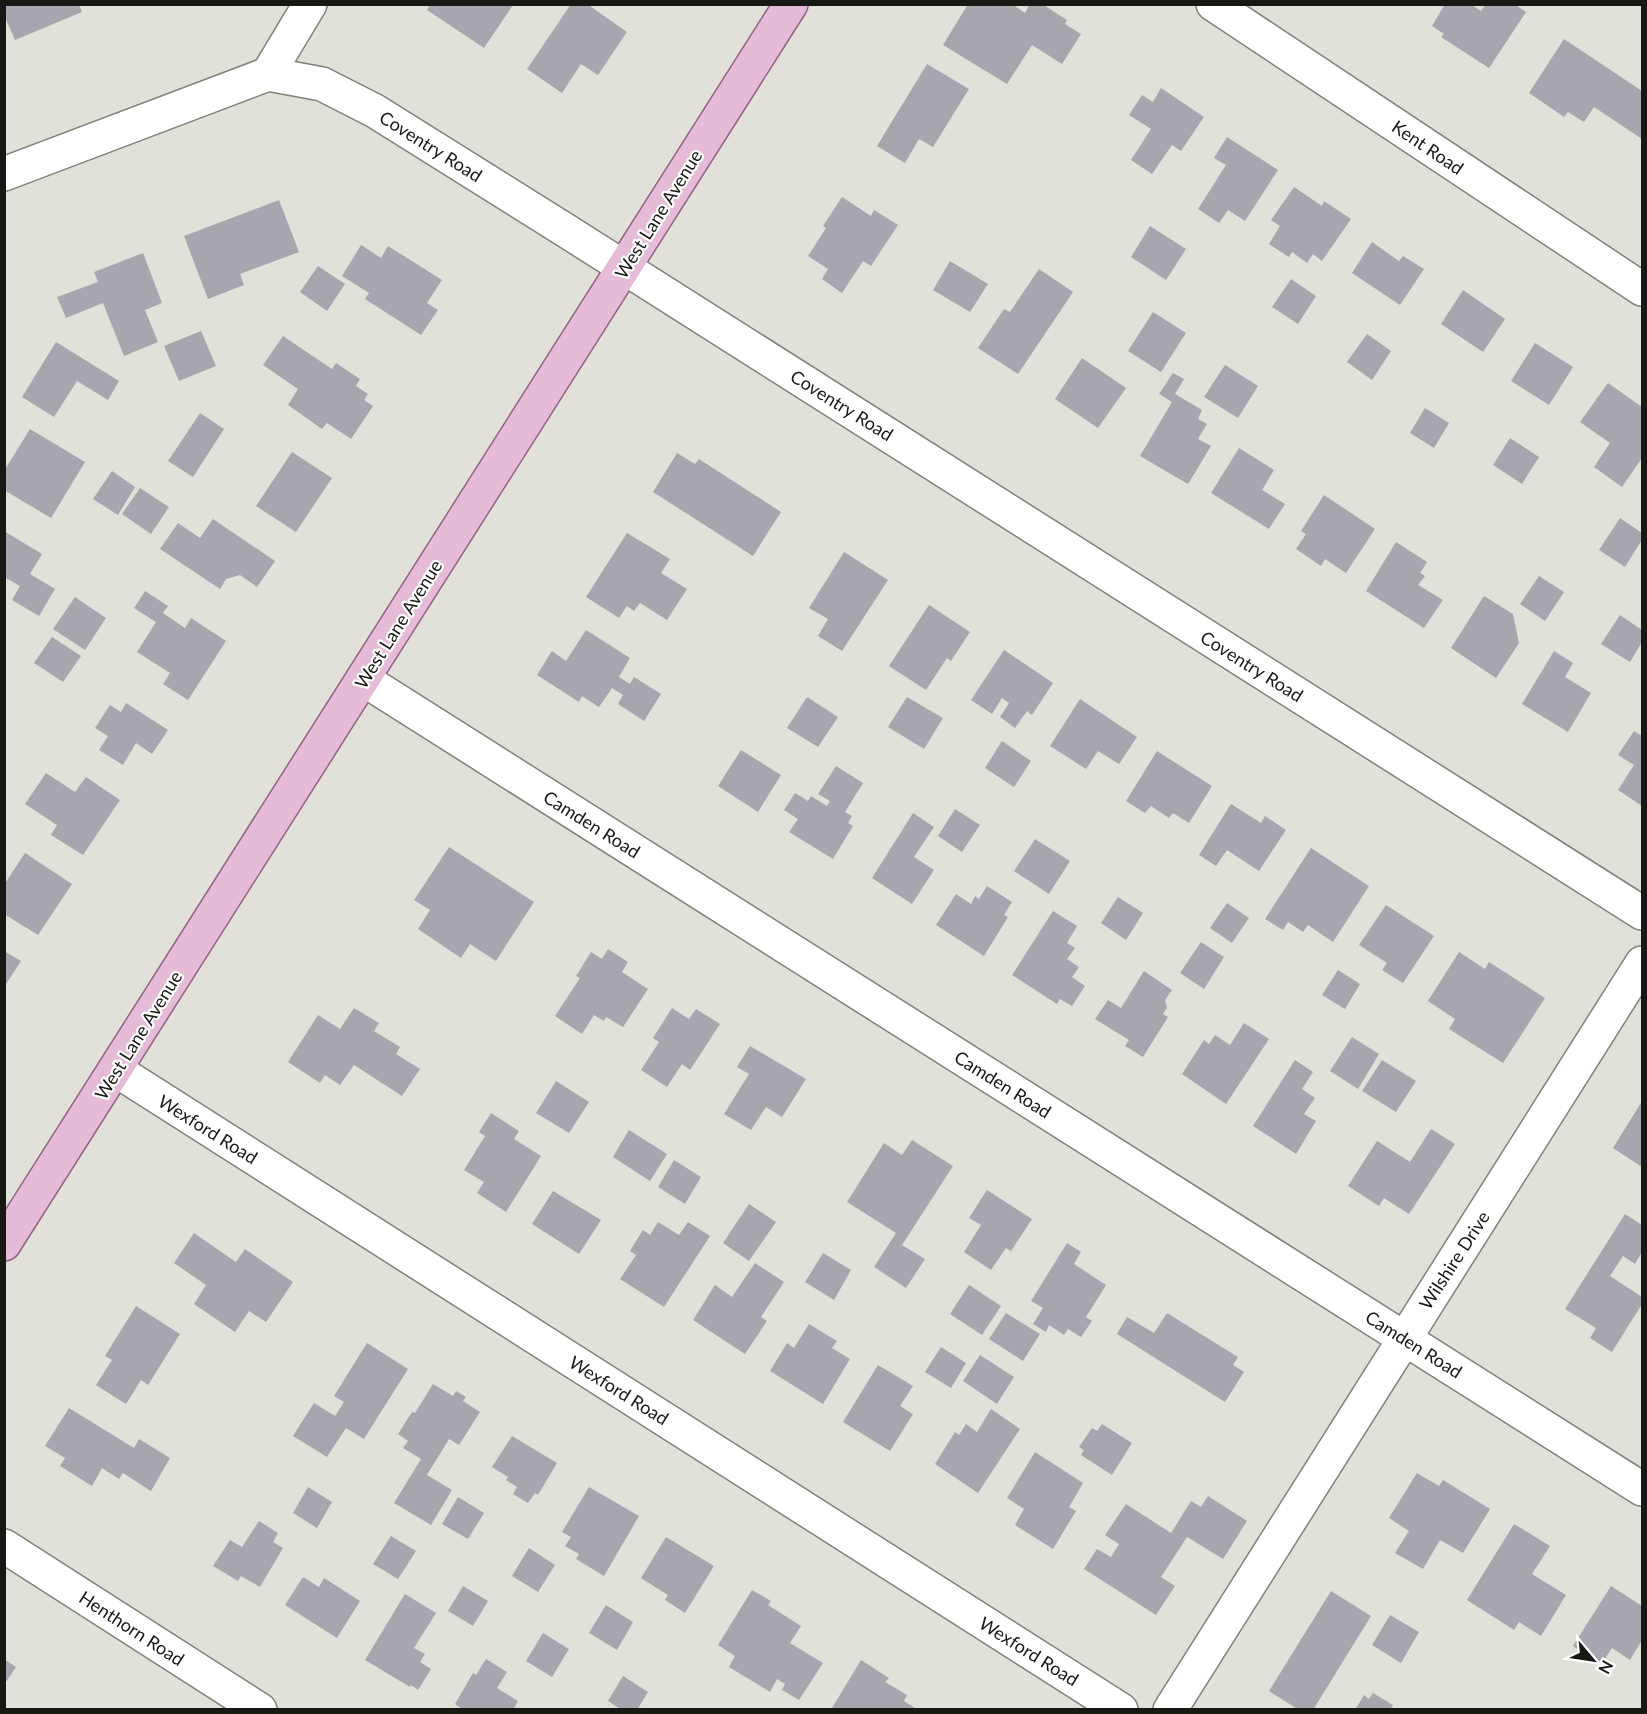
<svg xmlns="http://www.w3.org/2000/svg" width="1647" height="1714" font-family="Lato,sans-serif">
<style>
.building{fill:#a6a7ae}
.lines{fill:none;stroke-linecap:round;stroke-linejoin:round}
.minor-casing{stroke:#82807a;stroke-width:36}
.tertiary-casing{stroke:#82807a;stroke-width:36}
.primary-casing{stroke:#916482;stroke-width:36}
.minor{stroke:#fff;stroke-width:33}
.tertiary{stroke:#fff;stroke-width:33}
.primary{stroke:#e5bbd8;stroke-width:33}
.labels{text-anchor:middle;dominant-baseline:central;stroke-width:4.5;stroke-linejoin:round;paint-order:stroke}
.street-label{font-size:18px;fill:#171714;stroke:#fff}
</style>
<rect width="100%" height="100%" fill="#e1e0d9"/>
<path class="building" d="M4,4H79L82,12L15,40L4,15Z
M571,4H587L627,32L598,75L581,64L562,93L527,69Z
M968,4H1012L1025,13L1030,4H1042L1067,20L1065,24L1081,34L1062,64L1032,45L1007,84L943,45Z
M1445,4H1470L1481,11L1486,4H1514L1526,12L1489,68L1441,37L1444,34L1432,26Z
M430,5H513L484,48L427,10Z
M1564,39L1642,91V139L1594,107L1584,122L1568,112L1564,117L1529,93Z
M927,64L969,89L933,147L919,139L905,163L877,146Z
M1161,88L1204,117L1181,151L1172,145L1152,174L1131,160L1151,129L1129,115L1142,95L1153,102Z
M1227,137L1278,170L1245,221L1228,210L1219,223L1198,209L1226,165L1214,158Z
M1294,187L1322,206L1324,201L1351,219L1322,261L1313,254L1307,263L1292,252L1289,257L1269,244L1280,226L1271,220Z
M842,197L871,216L874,210L898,225L871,266L863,261L842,293L822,279L828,269L808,256L826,228L823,226Z
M279,200L299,252L240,274L244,285L208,299L184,236Z
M1150,226L1186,249L1166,280L1131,257Z
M1372,242L1399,261L1403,256L1424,269L1400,305L1352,273Z
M361,245L381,258L388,246L442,280L427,303L438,310L421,335L365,299L369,293L342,276Z
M143,253L162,303L145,310L158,342L124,356L103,303L66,318L57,297L98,282L94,272Z
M950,261L988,284L970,312L933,290Z
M318,266L345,284L327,311L300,292Z
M1039,269L1073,292L1018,374L978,348L1004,309L1010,312Z
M1291,279L1316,296L1298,324L1272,307Z
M1463,290L1505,319L1483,352L1441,324Z
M1153,312L1186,333L1161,372L1128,351Z
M201,331L216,366L179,381L164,346Z
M1367,334L1391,351L1372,380L1347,362Z
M283,336L332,369L336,363L360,379L356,386L368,394L364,400L373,406L351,439L327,423L322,429L288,405L298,389L263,365Z
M56,342L119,381L108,400L77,381L54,417L22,397Z
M1535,343L1573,367L1549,405L1511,381Z
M1082,358L1126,388L1098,428L1055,399Z
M1225,365L1258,386L1238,418L1204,397Z
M1173,373L1184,379L1175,394L1202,410L1198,419L1207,424L1198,439L1211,446L1188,484L1140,456L1172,402L1159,394Z
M1608,383L1642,407V458L1622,487L1594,467L1610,443L1580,422Z
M1425,408L1449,423L1434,448L1410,433Z
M200,413L224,429L193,477L168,461Z
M30,429L85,462L51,518L4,490V471Z
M1510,438L1539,457L1522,484L1493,465Z
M1239,448L1274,470L1262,490L1285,504L1269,529L1211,493Z
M292,452L332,478L296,532L256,506Z
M677,453L695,464L699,459L781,512L753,556L653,492Z
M112,471L135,487L118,515L93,499Z
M140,488L169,507L151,534L122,514Z
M1324,495L1375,529L1346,573L1325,559L1321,566L1296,549L1306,534L1301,531Z
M1620,518L1642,533V540L1625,567L1599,550Z
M213,519L275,561L257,587L240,575L226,579L220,589L160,549L178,523L200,538Z
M4,531L42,554L30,574L55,589L39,616L12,600L20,586L4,577Z
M627,533L670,559L661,573L687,589L667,620L640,603L634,611L627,606L619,618L586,597Z
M1396,542L1427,562L1420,573L1425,576L1418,585L1443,600L1424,628L1366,591Z
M844,552L888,580L842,651L818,636L828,619L809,608Z
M1539,576L1564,592L1545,621L1520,604Z
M145,591L168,606L163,613L185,628L191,618L226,641L188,700L163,684L170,673L137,652L156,622L134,608Z
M1484,596L1513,614L1519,643L1496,678L1451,648Z
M75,597L106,618L85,650L53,629Z
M929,605L970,632L951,661L947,658L926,690L889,666Z
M1620,615L1642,630V642L1630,662L1601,644Z
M586,630L630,658L619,677L630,684L634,677L661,694L644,721L618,704L623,695L612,688L599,707L582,696L579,702L537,675L552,651L566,661Z
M52,637L81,656L63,682L34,663Z
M1004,650L1053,683L1032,715L1027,711L1015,728L1000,717L1009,703L1002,698L992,714L971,700Z
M1554,651L1573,663L1565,677L1591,693L1568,732L1522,704Z
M807,697L838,717L818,747L787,728Z
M907,697L943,718L924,749L888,727Z
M1080,699L1137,737L1119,764L1098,751L1086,769L1050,746Z
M126,703L168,730L152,754L136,743L123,765L99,750L108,736L95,728L110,705L121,712Z
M1634,731L1642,736V806L1618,790L1634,765L1618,755Z
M1002,741L1031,761L1014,787L985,768Z
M741,750L781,775L758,812L718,786Z
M1157,751L1212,786L1189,823L1173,813L1169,818L1151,806L1145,813L1126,801Z
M836,766L863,783L845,812L852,816L848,823L853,826L833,859L789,832L798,819L784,810L795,793L808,801L811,796L827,806L830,801L818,794Z
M46,773L75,792L86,777L120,800L83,855L51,835L57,825L25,804Z
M1231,804L1261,823L1265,816L1286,830L1259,871L1227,850L1216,866L1199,855Z
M955,809L980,825L962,852L938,836Z
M913,813L934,827L914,857L934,870L912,904L872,878Z
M1035,839L1070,861L1049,894L1014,871Z
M449,847L534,902L496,961L470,944L461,958L418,929L430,910L414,900Z
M1311,848L1369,886L1333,942L1308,925L1303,932L1288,922L1283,930L1265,919Z
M25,853L72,884L38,935L4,914V885Z
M987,886L1012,902L1004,915L1008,917L984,956L936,925L956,894L971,904L975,896L979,899Z
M1118,897L1143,913L1126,940L1101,923Z
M1227,903L1249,918L1232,943L1210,928Z
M1386,905L1434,936L1403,983L1382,970L1387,963L1359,945Z
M1053,911L1077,926L1067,943L1075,948L1067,959L1079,967L1072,977L1085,986L1072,1006L1060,999L1057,1004L1012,975Z
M1201,942L1224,957L1204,989L1180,973Z
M608,949L628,962L622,972L648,989L623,1027L606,1017L604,1021L594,1015L582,1034L555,1016L580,978L576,976L591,952L602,959Z
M4,951L21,961L4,987Z
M1459,952L1485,969L1489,962L1545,998L1503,1063L1449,1029L1455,1019L1428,1001Z
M1338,970L1360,984L1345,1009L1322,995Z
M1144,971L1172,990L1165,1000L1167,1008L1163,1014L1168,1017L1143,1057L1125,1046L1129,1040L1095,1019L1108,1000L1121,1008Z
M354,1008L379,1023L374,1031L400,1047L396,1054L420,1069L402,1096L354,1065L340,1085L325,1075L320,1083L288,1062L318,1015L340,1029Z
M672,1008L689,1019L696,1009L720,1024L690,1070L682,1064L667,1087L641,1070L659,1042L653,1038Z
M1244,1023L1269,1039L1226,1104L1182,1074L1204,1040L1209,1044L1215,1035L1230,1045Z
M1352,1037L1379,1054L1358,1089L1330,1071Z
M750,1046L806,1079L782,1117L766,1107L751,1130L724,1114L749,1074L737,1067Z
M1295,1060L1313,1072L1302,1089L1315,1098L1304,1114L1316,1121L1296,1154L1253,1126Z
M1382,1060L1416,1081L1396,1112L1362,1091Z
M556,1081L589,1102L569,1133L536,1113Z
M1642,1101V1167L1613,1148Z
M491,1113L519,1131L514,1139L541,1156L506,1212L477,1193L484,1182L464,1170L485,1136L479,1132Z
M1431,1129L1455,1144L1409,1214L1384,1198L1379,1206L1348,1186L1377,1141L1410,1162Z
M629,1130L667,1154L650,1181L613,1157Z
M912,1140L953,1166L902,1245L925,1259L906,1288L874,1267L896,1233L847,1202L884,1143L902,1155Z
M674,1160L701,1177L685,1204L658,1187Z
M987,1190L1032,1219L1011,1251L1006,1248L991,1270L964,1252L981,1225L969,1218Z
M553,1191L601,1220L579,1254L532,1224Z
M749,1204L776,1222L749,1261L723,1243Z
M1625,1214L1642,1225V1252L1635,1264L1623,1256L1610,1276L1642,1297V1304L1612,1352L1590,1338L1596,1328L1565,1309Z
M658,1222L679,1235L688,1222L710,1236L664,1307L620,1279L636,1255L630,1251L643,1230L650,1235Z
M194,1233L236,1262L245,1249L293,1282L266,1322L249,1311L235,1332L194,1304L206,1285L174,1263Z
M1067,1243L1081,1252L1074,1264L1106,1285L1086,1317L1092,1321L1081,1337L1068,1329L1064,1335L1049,1325L1046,1332L1033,1324L1043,1308L1031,1301Z
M823,1253L851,1270L834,1300L805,1282Z
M755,1263L784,1282L761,1317L767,1321L745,1354L693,1320L715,1285L732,1297Z
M969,1285L1001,1306L982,1335L950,1314Z
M136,1306L180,1334L148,1385L141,1380L126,1404L96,1385L112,1360L105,1356Z
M1006,1313L1040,1334L1023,1361L989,1339Z
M1167,1313L1238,1357L1233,1365L1244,1372L1225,1402L1117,1334L1127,1317L1154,1333Z
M809,1324L837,1341L832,1348L850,1359L823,1404L770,1371L787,1343L794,1348Z
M367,1343L408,1369L364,1439L346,1428L327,1457L293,1436L314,1403L335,1416L344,1402L334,1396Z
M941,1347L966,1363L951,1388L925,1372Z
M980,1355L1014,1377L997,1404L963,1381Z
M878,1365L913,1386L900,1406L913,1414L890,1451L843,1422Z
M433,1384L453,1396L456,1391L466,1397L463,1401L480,1412L459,1445L449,1439L427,1475L452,1490L431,1525L394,1503L421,1459L403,1448L408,1441L398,1434L412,1412L415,1413Z
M69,1408L134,1448L139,1439L170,1458L151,1491L123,1473L119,1479L102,1468L92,1486L60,1466L65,1458L45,1446Z
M991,1409L1020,1429L978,1493L935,1464L955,1432L959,1435L966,1424L977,1432Z
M1102,1424L1132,1443L1112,1475L1081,1455L1084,1450L1079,1447L1092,1428L1097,1431Z
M512,1436L557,1463L538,1495L535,1493L528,1503L513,1494L517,1487L506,1480L508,1477L492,1467Z
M1035,1452L1083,1483L1069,1507L1076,1511L1053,1549L1015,1525L1024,1509L1007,1498Z
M1417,1473L1439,1486L1443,1480L1490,1509L1463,1553L1440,1540L1423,1569L1395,1553L1409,1531L1389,1518Z
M308,1487L332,1502L317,1528L293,1513Z
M589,1487L639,1516L604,1576L576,1559L579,1554L565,1546L571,1537L562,1532Z
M1208,1496L1247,1521L1223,1559L1187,1537L1161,1577L1175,1586L1156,1615L1084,1569L1097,1549L1111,1557L1119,1544L1105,1535L1126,1504L1171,1533L1191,1501L1201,1507Z
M458,1497L484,1513L468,1539L442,1524Z
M259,1521L278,1533L273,1542L283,1548L260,1587L241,1576L238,1581L213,1566L230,1540L242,1547Z
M1514,1524L1550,1546L1532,1574L1566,1595L1541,1636L1519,1622L1514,1630L1467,1600Z
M391,1536L416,1551L398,1579L373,1564Z
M666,1537L714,1566L685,1613L665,1600L668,1595L641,1578Z
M529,1548L555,1565L538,1592L512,1576Z
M303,1577L319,1587L324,1578L360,1601L337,1638L285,1605Z
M463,1586L488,1601L473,1626L448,1611Z
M1611,1586L1642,1606V1640L1630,1660L1612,1648L1601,1665L1573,1646Z
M752,1590L771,1601L768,1605L801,1626L790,1643L823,1663L799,1700L782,1690L785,1684L777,1679L770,1692L729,1667L735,1656L718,1645Z
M1331,1591L1371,1616L1313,1710H1299L1269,1691Z
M405,1594L436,1613L414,1648L425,1654L420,1662L431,1669L418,1690L411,1685L410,1687L365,1660Z
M606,1605L633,1622L617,1650L589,1633Z
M1390,1615L1419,1632L1401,1663L1372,1645Z
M543,1633L569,1649L552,1677L526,1661Z
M4,1659L16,1667L4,1685Z
M486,1659L507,1672L497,1688L518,1701L513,1710H464L455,1704L473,1673L476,1675Z
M861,1660L889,1678L885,1682L907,1695L904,1701L918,1710H836L832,1708Z
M623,1676L648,1692L637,1710H622L608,1701Z
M1373,1693L1393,1705L1390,1710H1355L1364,1695L1369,1699Z"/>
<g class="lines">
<g class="minor-casing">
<path id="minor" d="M1213,4L1642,289
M268,74L310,4
M363,679L1642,1489
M116,1070L1121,1710
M4,1546L260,1710
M1170,1710L1642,963"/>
</g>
<g class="tertiary-casing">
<path id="tertiary" d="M4,174L268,74L322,84L375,111L565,230L1642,913"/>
</g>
<g class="primary-casing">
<path id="primary" d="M4,1244L791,4"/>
</g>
<use href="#minor" class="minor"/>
<use href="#tertiary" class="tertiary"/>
<use href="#primary" class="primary"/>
</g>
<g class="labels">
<g class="street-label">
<text transform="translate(431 146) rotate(32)">Coventry Road</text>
<text transform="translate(1428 147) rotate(34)">Kent Road</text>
<text transform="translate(658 214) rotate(-58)">West Lane Avenue</text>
<text transform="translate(842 405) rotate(32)">Coventry Road</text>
<text transform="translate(398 624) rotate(-58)">West Lane Avenue</text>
<text transform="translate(1252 666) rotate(32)">Coventry Road</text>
<text transform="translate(592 824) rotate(32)">Camden Road</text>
<text transform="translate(138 1035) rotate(-58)">West Lane Avenue</text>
<text transform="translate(1003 1084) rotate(32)">Camden Road</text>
<text transform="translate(208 1129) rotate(32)">Wexford Road</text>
<text transform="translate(1454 1260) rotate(-57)">Wilshire Drive</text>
<text transform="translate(1414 1344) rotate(32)">Camden Road</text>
<text transform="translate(619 1390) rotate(32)">Wexford Road</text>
<text transform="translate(132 1628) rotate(33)">Henthorn Road</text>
<text transform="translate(1029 1651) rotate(32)">Wexford Road</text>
</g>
</g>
<rect width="1647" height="1714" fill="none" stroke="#171714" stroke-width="12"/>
<g transform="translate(1593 1660) rotate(119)" stroke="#ffffff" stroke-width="4.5" paint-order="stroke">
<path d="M0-4.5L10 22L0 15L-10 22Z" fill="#171714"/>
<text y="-9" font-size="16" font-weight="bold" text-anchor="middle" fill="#171714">N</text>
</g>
</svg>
